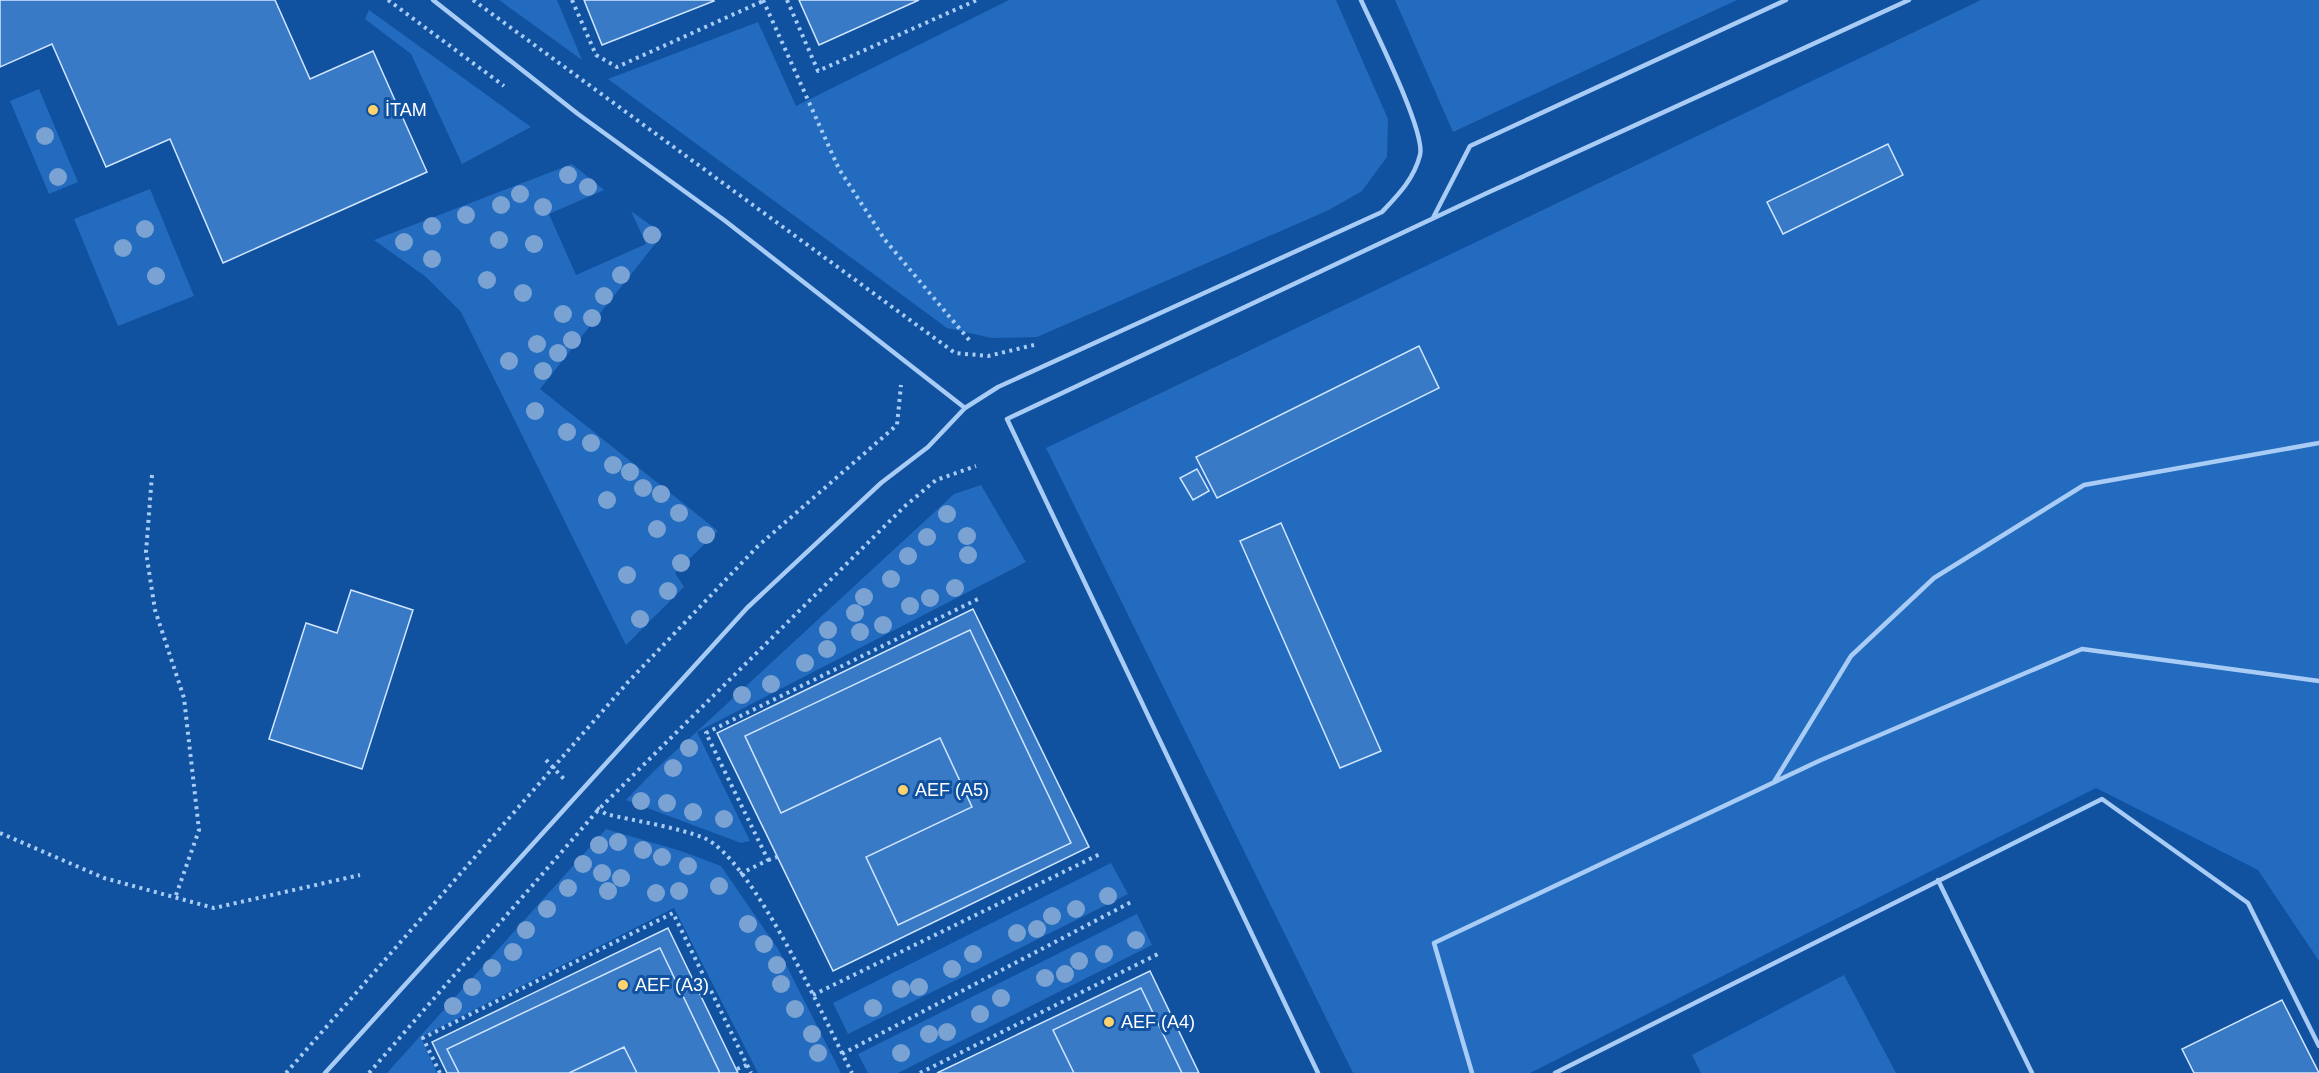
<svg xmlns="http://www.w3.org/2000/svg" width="2319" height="1073" font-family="Arial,sans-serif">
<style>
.green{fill:#236bbe}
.building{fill:#397ac7;stroke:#d1e6fe;stroke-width:1.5}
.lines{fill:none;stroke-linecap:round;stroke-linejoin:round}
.path{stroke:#a8ccf5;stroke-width:4;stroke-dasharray:3 4.5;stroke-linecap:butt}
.lane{stroke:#a8ccf5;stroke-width:4.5}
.tree{fill:#7aa3d4}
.poi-dot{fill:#ffd36c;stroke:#1051a0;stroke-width:2}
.labels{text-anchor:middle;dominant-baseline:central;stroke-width:6;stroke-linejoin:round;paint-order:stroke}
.poi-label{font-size:18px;fill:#fff;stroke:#1051a0;text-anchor:start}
</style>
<rect width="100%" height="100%" fill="#1051a0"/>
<path class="green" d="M499,0H557L582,60Z
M1009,0H1336L1388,119L1387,157L1362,191L1329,210L1037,337L992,338L947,328L608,79L758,22L796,106Z
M1395,0H1737L1453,132Z
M1981,0H2319V961L2258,870L2096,788L1530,1073H1353L1046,448Z
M369,10L531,127L462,164L411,54L365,19Z
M39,89L78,182L49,194L10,101Z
M572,164L604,190L549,214L576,275L646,244L631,211L663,234L540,389L718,531L675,573L684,587L626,645L461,312L426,277L374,240Z
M150,189L194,296L118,326L74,219Z
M981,485L1026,562L697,732L750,841L741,843L626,800L654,771L954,494Z
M606,829L681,851L721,866L778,949L841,1073H758L674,908L421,1037L437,1073H387Z
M1111,863L1128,894L848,1034L833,1003Z
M1137,914L1152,945L898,1073H868L858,1054Z
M1844,975L1896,1073H1701L1692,1055Z"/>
<path class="building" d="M0,0H275L310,79L373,51L427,172L223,263L170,139L106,167L52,44L0,67Z
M584,0H713L714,1L602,45Z
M799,0H919L819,45Z
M1888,144L1903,175L1783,234L1767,202Z
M1419,346L1439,388L1217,498L1196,457Z
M1197,469L1209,491L1193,500L1180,478Z
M1281,523L1381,751L1340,768L1240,541Z
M351,590L413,610L362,769L269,739L306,623L337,633Z
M973,609L1089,847L833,971L717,733Z
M970,630L1071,843L898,925L866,857L972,807L940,738L781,813L745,736Z
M668,928L738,1073H447L432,1042Z
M660,948L720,1073H637L624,1047L569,1073H459L447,1049Z
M1150,971L1199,1073H937Z
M1141,988L1182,1073H1074L1053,1030Z
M2282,1000L2319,1073H2194L2182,1049Z"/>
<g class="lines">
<path class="path" d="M388,0L504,86
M473,0L955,353L988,356L1034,345
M572,0L596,55L617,67L763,1
M763,0L839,169L885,240L970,341
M787,0L818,71L977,0
M152,475L146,552L155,610L184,698L199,830L175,898
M546,760L564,779
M597,808L606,814C635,821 677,827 704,838C753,859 826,1023 852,1073
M0,833L104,878L214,908L360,875
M768,860L777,857
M740,874L768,860L706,733L978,599
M813,995L1102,853
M842,1054L1133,901
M737,1069L747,1065
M286,1073L628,682L758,546L897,425L901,385
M369,1073L599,809L905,506L936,480L976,466
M440,1073L423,1038L673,913L751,1073
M920,1073L1158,954"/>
<path class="lane" d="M1433,218L1470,146L1786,0
M965,408L998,387L1382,212C1398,195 1414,179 1420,155C1426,132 1373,27 1361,0
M1774,782L1851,656L1934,578L2084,485L2319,443
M1938,880L2032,1073
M325,1073L747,608L881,483L928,447L965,408L724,220L578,114L433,0
M1318,1073L1007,419L1487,193L1909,0
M1472,1073L1434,943L1821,760L2082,649L2319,681
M1555,1073L2102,799L2248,903L2319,1046"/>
</g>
<g class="tree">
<circle cx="45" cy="136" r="9"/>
<circle cx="568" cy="175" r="9"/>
<circle cx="58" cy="177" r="9"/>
<circle cx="588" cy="187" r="9"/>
<circle cx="520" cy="194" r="9"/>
<circle cx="501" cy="205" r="9"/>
<circle cx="543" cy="207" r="9"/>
<circle cx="466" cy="215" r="9"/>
<circle cx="432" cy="226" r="9"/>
<circle cx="145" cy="229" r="9"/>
<circle cx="652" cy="235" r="9"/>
<circle cx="499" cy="240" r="9"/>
<circle cx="404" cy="242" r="9"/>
<circle cx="534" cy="244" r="9"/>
<circle cx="123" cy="248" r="9"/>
<circle cx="432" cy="259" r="9"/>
<circle cx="621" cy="275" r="9"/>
<circle cx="156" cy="276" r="9"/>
<circle cx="487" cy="280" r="9"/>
<circle cx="523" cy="293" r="9"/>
<circle cx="604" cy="296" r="9"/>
<circle cx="563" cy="314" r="9"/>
<circle cx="592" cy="318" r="9"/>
<circle cx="572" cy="340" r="9"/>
<circle cx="537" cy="344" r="9"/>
<circle cx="558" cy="353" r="9"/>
<circle cx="509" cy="361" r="9"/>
<circle cx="543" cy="371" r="9"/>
<circle cx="535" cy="411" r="9"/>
<circle cx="567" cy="432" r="9"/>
<circle cx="591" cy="443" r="9"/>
<circle cx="613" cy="465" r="9"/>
<circle cx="630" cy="472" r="9"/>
<circle cx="643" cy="488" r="9"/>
<circle cx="661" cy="494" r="9"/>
<circle cx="607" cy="500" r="9"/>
<circle cx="679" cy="513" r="9"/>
<circle cx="947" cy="514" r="9"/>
<circle cx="657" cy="529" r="9"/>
<circle cx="706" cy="535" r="9"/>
<circle cx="967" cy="536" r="9"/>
<circle cx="927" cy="537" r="9"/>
<circle cx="968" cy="555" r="9"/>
<circle cx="908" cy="556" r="9"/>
<circle cx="681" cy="563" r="9"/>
<circle cx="627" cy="575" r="9"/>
<circle cx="891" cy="579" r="9"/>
<circle cx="955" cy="588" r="9"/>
<circle cx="668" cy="591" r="9"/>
<circle cx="864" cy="597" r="9"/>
<circle cx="930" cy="598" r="9"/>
<circle cx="910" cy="606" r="9"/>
<circle cx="855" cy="613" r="9"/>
<circle cx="640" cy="619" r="9"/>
<circle cx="883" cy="625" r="9"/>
<circle cx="828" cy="630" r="9"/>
<circle cx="860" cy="632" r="9"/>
<circle cx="827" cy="649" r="9"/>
<circle cx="805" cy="663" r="9"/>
<circle cx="771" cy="684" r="9"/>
<circle cx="742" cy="695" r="9"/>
<circle cx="689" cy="748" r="9"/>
<circle cx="673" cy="768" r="9"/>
<circle cx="641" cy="801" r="9"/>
<circle cx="667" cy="803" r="9"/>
<circle cx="693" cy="812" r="9"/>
<circle cx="724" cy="819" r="9"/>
<circle cx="618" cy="842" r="9"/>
<circle cx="599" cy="845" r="9"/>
<circle cx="643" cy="850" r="9"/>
<circle cx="662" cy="857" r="9"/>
<circle cx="583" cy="864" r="9"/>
<circle cx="688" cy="866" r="9"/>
<circle cx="602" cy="873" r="9"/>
<circle cx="621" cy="878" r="9"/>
<circle cx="719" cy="886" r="9"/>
<circle cx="568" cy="888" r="9"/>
<circle cx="608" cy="891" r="9"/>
<circle cx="679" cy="891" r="9"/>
<circle cx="656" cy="893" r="9"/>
<circle cx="1108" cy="896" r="9"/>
<circle cx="547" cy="909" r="9"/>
<circle cx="1076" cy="909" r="9"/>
<circle cx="1052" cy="916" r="9"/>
<circle cx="748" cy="924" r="9"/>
<circle cx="1037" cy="929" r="9"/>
<circle cx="526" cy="930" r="9"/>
<circle cx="1017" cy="933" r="9"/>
<circle cx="1136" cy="940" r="9"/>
<circle cx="764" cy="944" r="9"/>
<circle cx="513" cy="952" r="9"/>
<circle cx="973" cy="954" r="9"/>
<circle cx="1104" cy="954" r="9"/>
<circle cx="1079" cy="961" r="9"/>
<circle cx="777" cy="965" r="9"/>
<circle cx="492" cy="968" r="9"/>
<circle cx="952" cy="969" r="9"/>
<circle cx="1065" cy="974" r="9"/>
<circle cx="1045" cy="978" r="9"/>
<circle cx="781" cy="984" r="9"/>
<circle cx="472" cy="987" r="9"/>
<circle cx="919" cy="987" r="9"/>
<circle cx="901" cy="989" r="9"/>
<circle cx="1001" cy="998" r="9"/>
<circle cx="453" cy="1006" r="9"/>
<circle cx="873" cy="1008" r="9"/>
<circle cx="795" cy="1009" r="9"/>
<circle cx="980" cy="1014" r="9"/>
<circle cx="947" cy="1032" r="9"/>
<circle cx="812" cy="1034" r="9"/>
<circle cx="929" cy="1034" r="9"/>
<circle cx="818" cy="1053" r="9"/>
<circle cx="901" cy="1053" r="9"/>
</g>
<g class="poi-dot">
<circle cx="373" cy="110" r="6"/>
<circle cx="903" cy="790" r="6"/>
<circle cx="623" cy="985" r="6"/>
<circle cx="1109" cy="1022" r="6"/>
</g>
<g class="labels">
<g class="poi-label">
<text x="385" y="110">İTAM</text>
<text x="915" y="790">AEF (A5)</text>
<text x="635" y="985">AEF (A3)</text>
<text x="1121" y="1022">AEF (A4)</text>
</g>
</g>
</svg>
